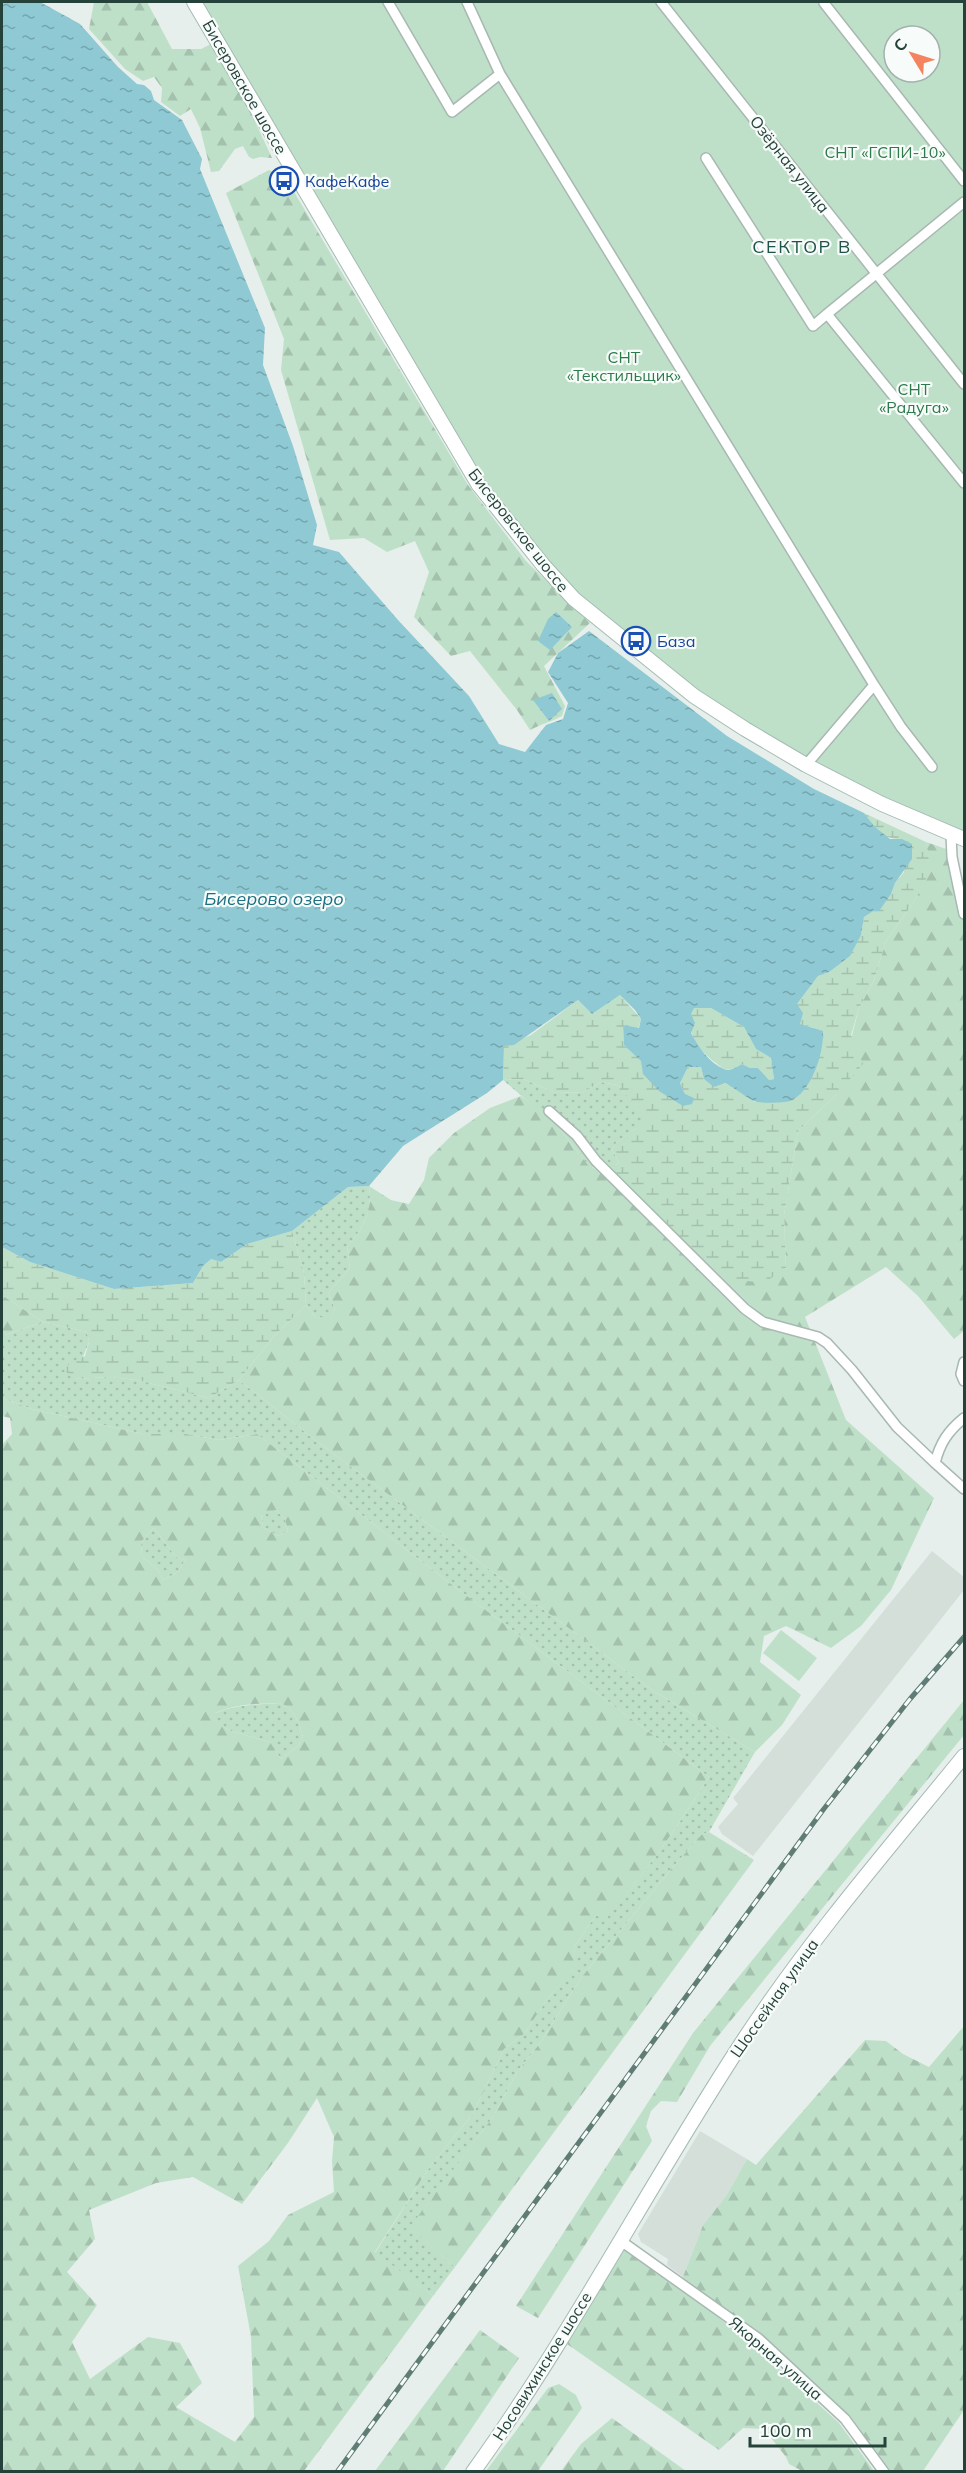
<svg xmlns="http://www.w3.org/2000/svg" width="966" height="2473" font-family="Mulish,sans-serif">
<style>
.built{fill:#d4dfda}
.grass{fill:url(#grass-dots)}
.forest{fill:url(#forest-firs);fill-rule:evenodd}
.wetland{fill:url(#wetland-marsh)}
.garden{fill:#bfe0c8;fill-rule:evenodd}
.water{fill:url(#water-ripples);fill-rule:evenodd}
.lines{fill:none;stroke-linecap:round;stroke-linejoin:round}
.street-casing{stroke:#a8b8b2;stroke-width:12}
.secondary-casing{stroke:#a4bbb3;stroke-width:16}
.street{stroke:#fff;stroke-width:9}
.secondary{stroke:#fff;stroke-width:14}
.rail-casing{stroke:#5f7d75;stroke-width:5}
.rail{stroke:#f7fbf9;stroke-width:3;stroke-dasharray:9;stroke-linecap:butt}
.labels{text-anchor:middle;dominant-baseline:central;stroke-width:4.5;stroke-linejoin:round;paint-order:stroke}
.street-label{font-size:16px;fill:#24423a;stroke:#f7fbf9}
.park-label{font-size:16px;fill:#2d7a4b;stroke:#f7fbf9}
.transit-label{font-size:16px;fill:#164399;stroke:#f7fbf9;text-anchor:start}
.neighbourhood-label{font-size:18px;letter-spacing:1.5px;fill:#1f5548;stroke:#f7fbf9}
.water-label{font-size:18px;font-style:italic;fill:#1c6f80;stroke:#f7fbf9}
</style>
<defs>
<pattern id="grass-dots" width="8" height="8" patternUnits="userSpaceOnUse" patternTransform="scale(1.5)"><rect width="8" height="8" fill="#bfe0c8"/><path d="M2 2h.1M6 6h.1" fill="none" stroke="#a4c1ad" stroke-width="1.8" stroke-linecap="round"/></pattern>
<pattern id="forest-firs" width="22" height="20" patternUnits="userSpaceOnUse" patternTransform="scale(1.5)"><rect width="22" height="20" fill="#bfe0c8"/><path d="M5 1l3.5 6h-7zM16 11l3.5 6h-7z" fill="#a4c1ad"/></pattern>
<pattern id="wetland-marsh" width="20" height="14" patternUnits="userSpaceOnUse" patternTransform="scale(1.5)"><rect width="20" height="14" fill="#bfe0c8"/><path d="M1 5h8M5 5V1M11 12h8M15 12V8" fill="none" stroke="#a4c1ad"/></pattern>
<pattern id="water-ripples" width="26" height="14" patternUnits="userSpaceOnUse" patternTransform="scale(1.5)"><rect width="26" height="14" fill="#8ec9d4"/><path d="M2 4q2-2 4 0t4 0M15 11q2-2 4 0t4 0" fill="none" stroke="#74a5ad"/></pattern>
</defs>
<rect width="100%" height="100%" fill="#e6efeb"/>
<path class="built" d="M932,1551L964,1577V1590L753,1856L722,1834L718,1827L738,1804L733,1798Z
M700,2131L747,2159L726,2196L703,2225L683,2277L667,2265L668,2259L641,2242L638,2234Z"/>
<path class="grass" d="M523,1079L556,1093L583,1092L601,1082L617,1085L649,1119L616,1143L612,1150L619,1162L611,1170L604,1172L588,1165L558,1127L503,1080Z
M369,1186C373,1212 363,1228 347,1247L350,1268L328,1293L335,1309L331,1319L315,1317L306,1305L304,1273L292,1231L348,1187Z
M43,1322L87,1332L89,1342L74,1379L110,1377L137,1380L209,1398L239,1380L319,1443L652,1690L755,1752L709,1832L702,1834L673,1867L580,1979L541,2042L517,2072L493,2117L410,2228L455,2267L433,2296L375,2253L429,2168L472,2115L504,2049L524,2034L548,1998L575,1966L574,1947L596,1915L605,1919C644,1876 677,1827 709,1777L447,1581L257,1434L219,1440L186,1434H143L32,1409L2,1398V1336Z
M276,1510L285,1519L288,1531L278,1536L263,1527L261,1514Z
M154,1528L176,1557L185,1560L178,1572L163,1580L158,1570L142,1556L141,1542Z
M280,1703C295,1709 299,1722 303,1737L298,1746L281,1759L270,1742L228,1730L209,1716C233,1704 254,1705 280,1703Z"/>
<path class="forest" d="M94,2H147L172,49H201L211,44L254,119L272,158L260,157L253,159L249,157L243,146L235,149L219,171L211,172L200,128L191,109L180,116L161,102L162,88L154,77L143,81L125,69L89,29Z
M269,170L287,180L468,485L526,561L590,623L544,666L565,706L562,716C551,722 541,724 530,730L517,710L470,651L451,656L414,617L429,572L415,541L387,552L364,538L330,540L281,370L284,339L226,193Z
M926,842L955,852L964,893V1331L954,1339L918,1296L886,1267L805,1317L846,1420L934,1498L891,1590L861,1626L831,1648L786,1626L764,1636L760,1662L801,1695L782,1725L755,1752L652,1690L319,1443L239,1380L274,1336L306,1305L315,1317L331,1318L335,1309L328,1293L350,1268L347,1247C363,1228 373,1212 369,1186L391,1200L409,1204L424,1180L429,1158L454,1133L490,1108L521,1096L542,1111L558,1127L588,1165L786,1269L784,1215L798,1131L837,1094L859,1008L874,980L886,941L914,902L930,869Z
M2,1295L43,1322L2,1336Z
M2,1398L32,1409L143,1434H186L219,1440L257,1434L447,1581L709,1777C677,1827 644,1876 605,1920L596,1915L574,1947L576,1966L548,1998L524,2034L504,2049L472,2115L429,2168L375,2252L433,2296L304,2471H2V1445L12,1434L10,1418L2,1416ZM276,1510L285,1519L288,1531L278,1536L263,1527L261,1515ZM154,1528L176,1557L185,1560L178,1572L163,1580L158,1570L142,1556L141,1542ZM280,1703C295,1709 299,1722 303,1737L298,1746L281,1759L270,1742L228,1730L210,1716C232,1703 255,1704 280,1703ZM317,2098L334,2137L332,2161L334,2192L288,2215L269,2241L238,2266L251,2337L254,2417L235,2442L176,2407L202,2383L180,2343L148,2337L90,2379L72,2342L97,2305L67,2272L95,2239L89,2210L156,2183L193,2177L242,2204L288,2143Z
M964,1700V1735L710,2046L677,2102L661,2101L651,2111L646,2126L652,2141L538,2318L516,2306L693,2033Z
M709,1832L754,1860L455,2267L409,2228L493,2117L517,2072L541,2042L580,1979L673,1867L702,1834Z
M964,2026V2410L923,2471H884L845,2418L759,2339L681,2282L703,2225L726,2196L747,2159L756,2165L865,2040L886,2041L903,2054L929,2067Z
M624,2249L676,2283L755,2347L839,2423L874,2471H802L789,2464L786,2457L764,2429L743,2428L719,2450L567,2344Z
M480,2330L519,2358L443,2471H375Z
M559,2384L576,2395L582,2408L538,2471H486L548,2388Z
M612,2418L686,2471H561L581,2444Z"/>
<path class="wetland" d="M864,813L926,842L931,869L914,902L886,941L874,980L859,1008L851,1035L863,1064L837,1094L798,1131L784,1215L786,1268L764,1283L739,1280L703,1267L611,1170L619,1162L612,1150L616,1143L648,1119L617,1085L601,1082L583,1092L556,1093L523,1079L503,1080L504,1046L531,1035L578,1000L592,1014L620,995L641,1019L638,1029L623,1025L624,1045L685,1094L680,1083L688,1067H701L704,1079L724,1083L738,1089L755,1102L789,1101L799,1095L814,1028L799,1024L797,1004L818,976L829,972L861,935L864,917L891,894L895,883L904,872L902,839C882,840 875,827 864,813Z
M693,1008H711L744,1027L756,1049L771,1058L774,1079L769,1080L758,1068H750L742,1064C737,1067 731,1071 725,1069C721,1068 717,1063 713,1061C698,1048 683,1030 693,1008Z
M292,1231L304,1273L306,1305L274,1336L239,1380L209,1398L137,1380L110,1377L74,1379L62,1368L85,1356L89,1342L87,1332L43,1322L2,1295V1247L30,1262L114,1289L193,1283L203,1266L211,1259L221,1262L247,1244Z"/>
<path class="garden" d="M202,2H964V832L885,799L810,760L756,728L698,691L578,595L547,561L483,481ZM894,36H930V72H894Z
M781,1630L817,1658L799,1681L763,1653Z"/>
<path class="water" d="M2,2H40L80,24L118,67L137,84L144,85L151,91L154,100L182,120L202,159L200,169L265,328L263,365L293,446L317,525L313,545L339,552L398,620L469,696L499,744L525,752L546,725L563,719L568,703L548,672L558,653L589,631L727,736L814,789L864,813L875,827L890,839H902L912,844V859L895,883L891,894L879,911H873L864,917L861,935L850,956L829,972L818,976L797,1004L803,1013L800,1024L823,1031C824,1052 812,1092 790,1101C783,1103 765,1103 757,1102C749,1100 734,1087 725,1083L714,1087L704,1079L701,1067H688L680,1083L685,1094L694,1098L692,1104L683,1106L659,1091L643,1074L641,1061L624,1045L623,1025L639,1028L641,1019L635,1010L620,995L592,1014L578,1000L514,1045L504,1046L503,1080L487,1093L403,1146L369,1186L348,1187L292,1231L247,1244L221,1262L211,1259L203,1266L193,1283L114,1289L30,1262L2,1247ZM711,1008L744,1027L756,1049L771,1058L774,1079L769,1080L758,1068H750L742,1064C736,1067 731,1072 724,1069C709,1063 698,1046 691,1033L695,1023L691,1014L694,1008Z
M556,612L572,627L550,650L538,641L548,619Z
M552,693L562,709L549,721L533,700Z"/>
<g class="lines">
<g class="street-casing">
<path id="street" d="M388,2L452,112L500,74
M467,2L500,74L874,685L806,765
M661,2L964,384
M824,3L964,181
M706,158L813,326L827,314
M964,202L827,314L964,483
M874,685L901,727L932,767
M951,834L952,857L964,914
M549,1111L577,1136L596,1161L745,1309L763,1322L818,1337L827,1343L852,1370L897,1427L935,1463
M964,1362L961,1374L964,1381
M964,1418C948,1431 940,1443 935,1463L964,1489
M621,2241L759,2339L845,2419L884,2472"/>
</g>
<g class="secondary-casing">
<path id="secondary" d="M194,2L478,484L543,565L574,599L694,696L745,729L806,765L882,804L964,839
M473,2472C573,2333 651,2181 745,2038C811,1938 889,1848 964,1756"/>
</g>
<use href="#street" class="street"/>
<use href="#secondary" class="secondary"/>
<g class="rail-casing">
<path id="rail" d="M337,2472L823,1810L910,1699L964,1637"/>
</g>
<use href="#rail" class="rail"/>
</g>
<defs>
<g id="bus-ring" transform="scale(1.5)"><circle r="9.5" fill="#f7fbf9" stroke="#1a4fb4" stroke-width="1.5"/><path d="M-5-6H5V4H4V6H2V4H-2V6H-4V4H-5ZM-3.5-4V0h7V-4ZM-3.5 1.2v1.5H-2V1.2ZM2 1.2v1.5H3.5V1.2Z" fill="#1a4fb4"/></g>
</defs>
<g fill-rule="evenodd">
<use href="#bus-ring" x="284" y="181"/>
<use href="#bus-ring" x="636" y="641"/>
</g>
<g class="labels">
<g class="street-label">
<text transform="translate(245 87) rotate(60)">Бисеровское шоссе</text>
<text transform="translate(790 164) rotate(52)">Озёрная улица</text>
<text transform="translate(519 530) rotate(52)">Бисеровское шоссе</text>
<text transform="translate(774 1998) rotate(-55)">Шоссейная улица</text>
<text transform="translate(776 2358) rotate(41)">Якорная улица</text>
<text transform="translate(542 2366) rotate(-58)">Носовихинское шоссе</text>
</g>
<g class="park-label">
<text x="885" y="152">СНТ «ГСПИ-10»</text>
<text x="624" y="357">СНТ<tspan x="624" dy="18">«Текстильщик»</tspan></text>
<text x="914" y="389">СНТ<tspan x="914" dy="18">«Радуга»</tspan></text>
</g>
<g class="transit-label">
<text x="305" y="181">КафеКафе</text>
<text x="657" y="641">База</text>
</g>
<g class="neighbourhood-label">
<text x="802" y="246">СЕКТОР В</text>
</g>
<g class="water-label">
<text x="274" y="898">Бисерово озеро</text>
</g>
</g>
<rect width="966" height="2473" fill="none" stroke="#24423a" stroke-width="6"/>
<g transform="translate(912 54) rotate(308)"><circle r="28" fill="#f7fbf9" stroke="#a3b1ad" stroke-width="1.5"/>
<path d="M0-4.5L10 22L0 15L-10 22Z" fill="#f4845f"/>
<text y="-9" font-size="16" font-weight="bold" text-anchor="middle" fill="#24423a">С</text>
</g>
<path d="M750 2437v9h135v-9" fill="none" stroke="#24423a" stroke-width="3"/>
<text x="759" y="2437" font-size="18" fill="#24423a" stroke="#f7fbf9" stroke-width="4.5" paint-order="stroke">100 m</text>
</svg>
